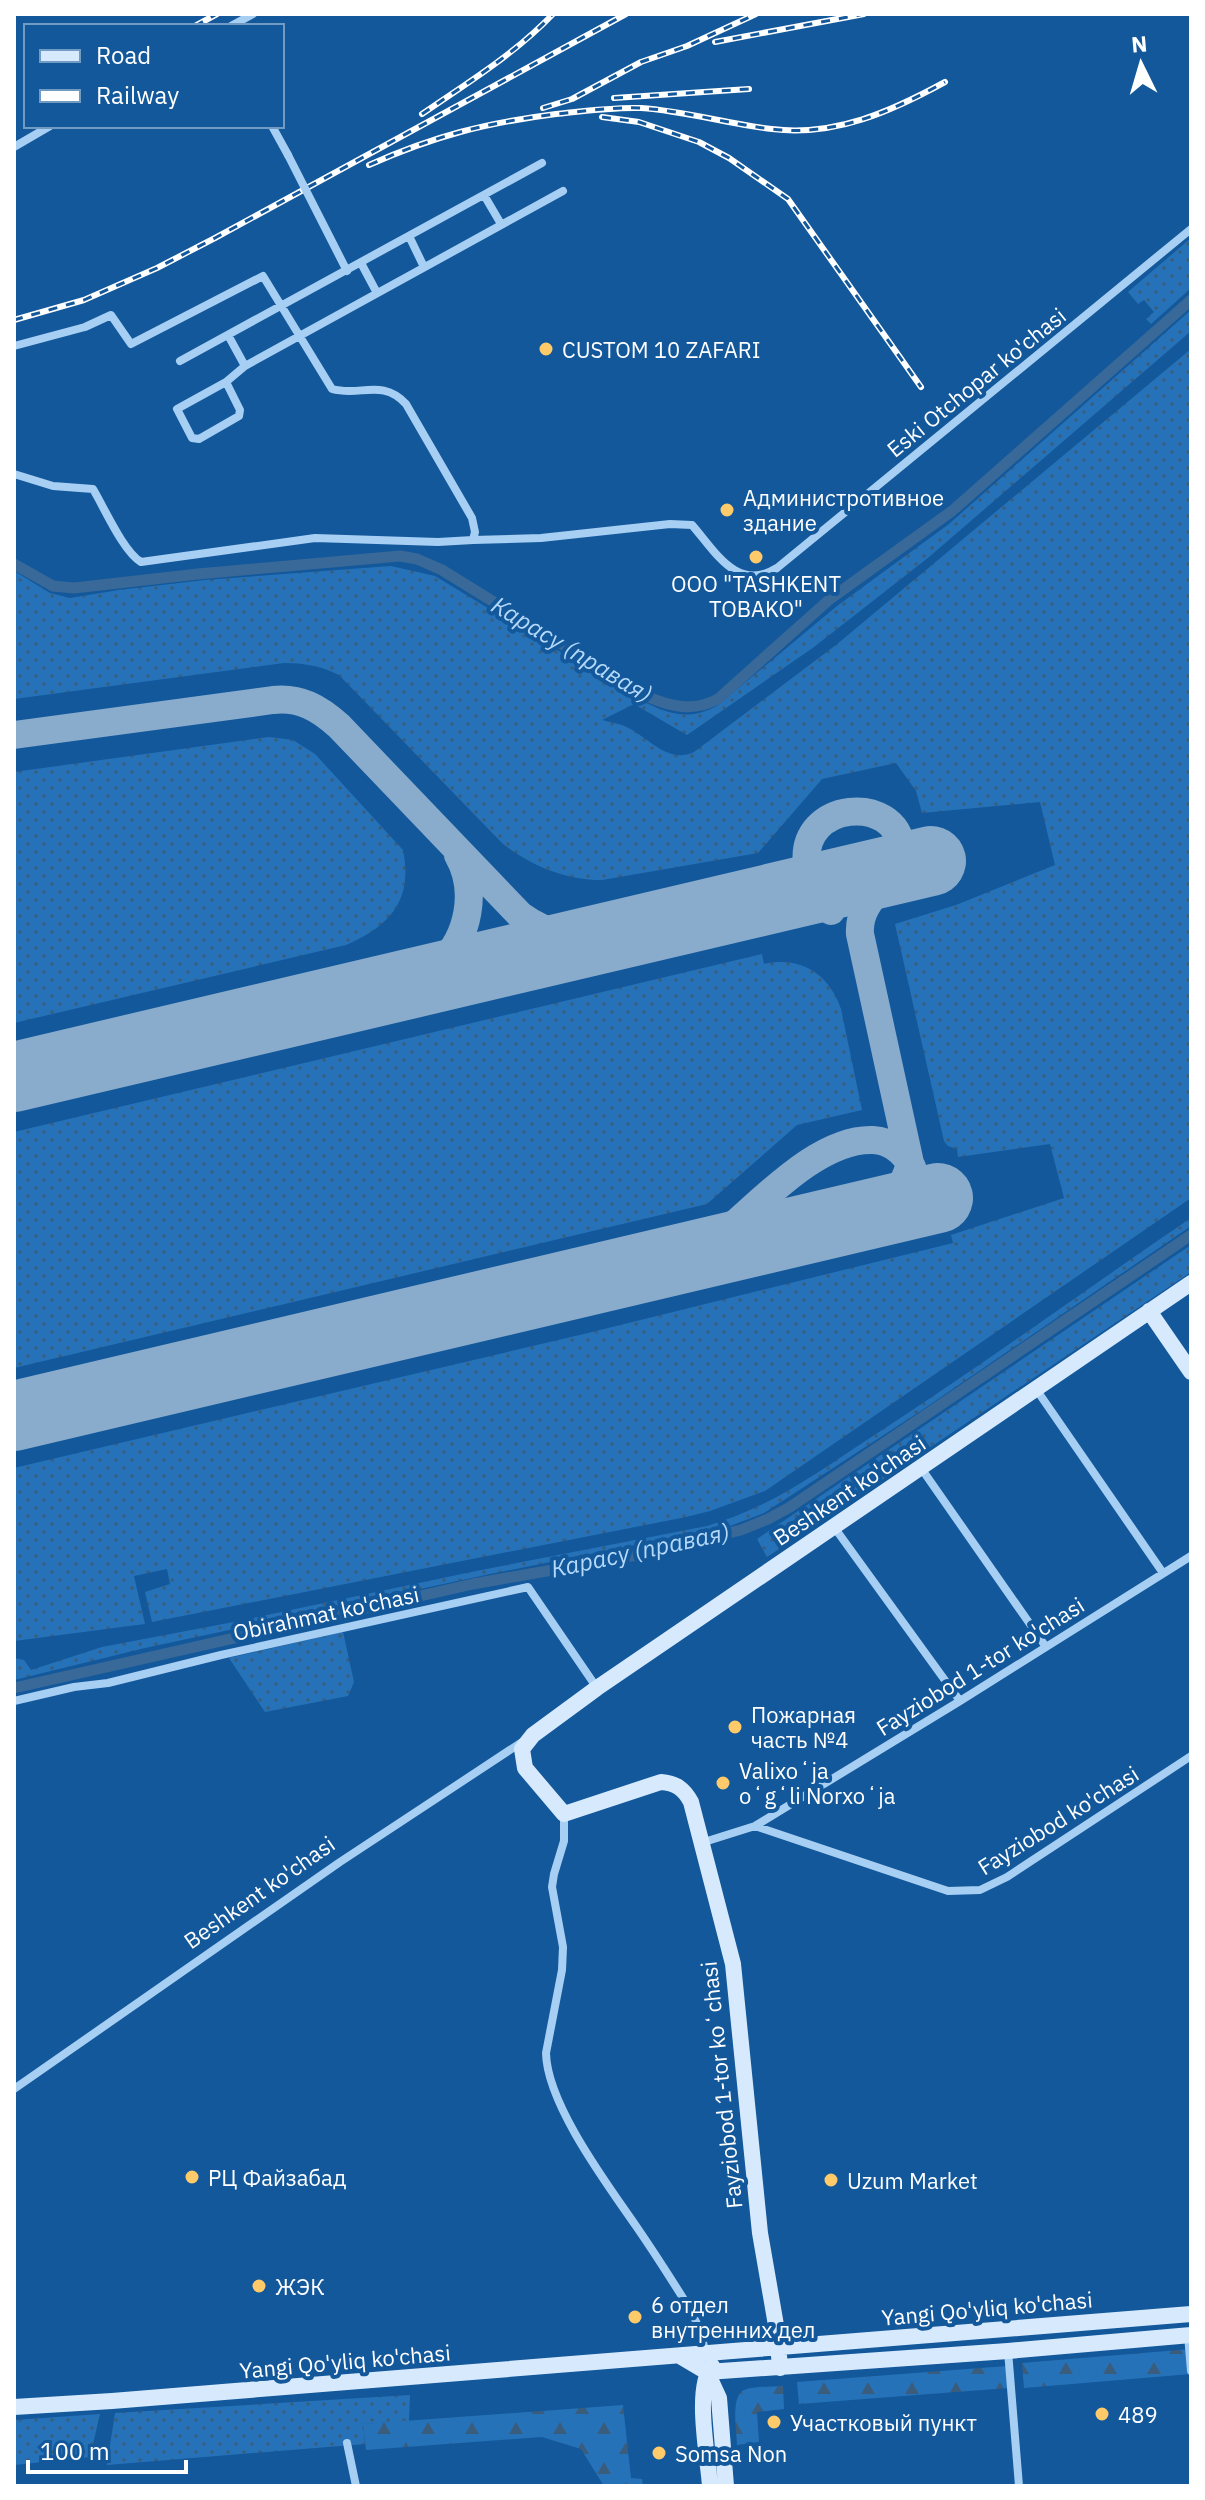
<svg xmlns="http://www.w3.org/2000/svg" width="1205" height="2500" font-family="'IBM Plex Sans',sans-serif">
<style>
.grass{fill:url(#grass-dots)}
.forest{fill:url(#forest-firs)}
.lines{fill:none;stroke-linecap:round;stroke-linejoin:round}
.canal{stroke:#386999;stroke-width:11}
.taxiway{stroke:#89accd;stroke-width:28}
.runway{stroke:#89accd;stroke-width:70}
.street{stroke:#a7cff4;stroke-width:8}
.secondary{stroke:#d7eafd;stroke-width:16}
.rail-casing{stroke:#fff;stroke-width:6}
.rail{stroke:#13589b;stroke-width:3;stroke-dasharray:9;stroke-linecap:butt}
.street-bridge{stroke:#a7cff4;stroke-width:8}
.poi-dot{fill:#ffca6a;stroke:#13589b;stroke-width:3}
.labels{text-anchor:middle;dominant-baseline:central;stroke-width:8;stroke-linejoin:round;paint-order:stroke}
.poi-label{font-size:22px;fill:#fff;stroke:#13589b;text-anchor:start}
.street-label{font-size:22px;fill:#fff;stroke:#13589b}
.water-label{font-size:24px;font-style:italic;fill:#b4d9fa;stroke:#13589b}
</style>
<defs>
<pattern id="grass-dots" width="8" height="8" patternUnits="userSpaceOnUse" patternTransform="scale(2)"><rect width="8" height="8" fill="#2672b9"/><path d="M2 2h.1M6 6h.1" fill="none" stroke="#3b5d7d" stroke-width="1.8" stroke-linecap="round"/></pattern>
<pattern id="forest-firs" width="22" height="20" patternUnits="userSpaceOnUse" patternTransform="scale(2)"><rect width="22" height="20" fill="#2672b9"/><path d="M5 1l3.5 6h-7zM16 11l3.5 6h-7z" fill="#3b5d7d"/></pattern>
</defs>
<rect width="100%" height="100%" fill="#13589b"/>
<path class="grass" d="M1191,238V288L1151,324L1146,319L1154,312L1144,300L1138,304L1128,292Z
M1191,310V331L929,557L814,647L687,735L634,704L602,720C608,722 616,723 622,725C646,734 666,765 694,752L836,645L1191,349V1198L765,1491L710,1511L686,1517L152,1622L145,1592L170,1584L167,1569L134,1576L145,1624L14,1641V1468L584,1334L953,1243L951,1235L1064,1198L1050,1144L958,1157L957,1149L948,1146L944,1141L895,924L956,905L1055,865L1040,802L922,813L916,791L896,763L822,779L758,853L602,880C565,880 532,866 503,844L339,675C321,666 305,663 284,663L14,699V571L50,593L70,598L119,590L205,580L391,566L435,576L638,699C666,713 687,722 717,706L837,606L949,524Z
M269,737L293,740L315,754L403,850C413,900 391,925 346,945L14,1023V772Z
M762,954L764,964C801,956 829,974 841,1009L862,1110L797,1125L707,1204L14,1368V1132Z
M1191,1218V1226L922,1410L764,1513L730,1526L490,1574L145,1648L14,1680V1658L24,1660L31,1670L102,1647L239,1621L476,1571L707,1526C772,1507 818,1472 873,1436C981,1366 1085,1290 1191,1218Z
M1191,1245V1272L767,1557L757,1539Z
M343,1632L354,1682L348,1696L265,1712L229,1658Z
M410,2395L409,2421L363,2424L365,2444L107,2465L115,2413Z
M100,2414L90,2457L14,2465V2420Z"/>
<path class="forest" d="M1191,2349V2374L1024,2388L1022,2363Z
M1007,2366L1008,2388L799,2404L797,2382Z
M783,2386L784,2409L757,2412L759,2442L737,2445C737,2432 730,2396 744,2390C755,2386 771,2387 783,2386Z
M623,2405L631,2478L642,2479L643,2486H604L581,2449L542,2437L366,2450L363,2424Z"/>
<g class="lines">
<path class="canal" d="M14,564L53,586L74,588L198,574L400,556L417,559L442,570L646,696C671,707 694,712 718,699L830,599L952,511L1191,300
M14,1688L473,1584L648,1553L741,1530L768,1519L790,1507L1191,1235"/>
<path class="taxiway" d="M14,735L273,700C300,697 319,708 339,726L520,915C550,937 580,941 616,935
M757,902C784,897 807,897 831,911
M828,909C817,896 810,882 807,865C799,800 897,794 901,848C904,881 857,893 860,934L910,1163C905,1186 891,1202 871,1214
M402,986C415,980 429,974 440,964C469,937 478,890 458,855
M834,1223L872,1228L891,1223
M687,1257C695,1255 702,1252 709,1247C719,1240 728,1230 737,1222C772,1191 824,1138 873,1140C891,1141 904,1152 912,1167"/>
<path class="runway" d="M14,1077L931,861
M14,1416L938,1198"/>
<path class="street" d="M231,26L253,14
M272,126L288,155
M14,147L50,126
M484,195L501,224
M409,236L424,267
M361,263L377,293
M228,335L245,366
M14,346L85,327L111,315L131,344L263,276L332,389C360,397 382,378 406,404L472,518L475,532L473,540L541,538L670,524L692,525C715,551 737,593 777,568L1191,229
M180,361L542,163
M226,382L240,410L239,416L199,439L192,438L177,409L226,382L245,366L563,191
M14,474L53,486L93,489C105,509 123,551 141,562L315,538L438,542L473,540
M1036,1389L1163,1573
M921,1468L1046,1647
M834,1527L960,1701
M14,1701L74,1687L108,1683L221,1655L528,1587L597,1688
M564,1814V1841L554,1874L552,1887L563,1947L562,1970L546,2053C547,2104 607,2184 636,2226C656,2255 675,2285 693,2314L701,2334L706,2355
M755,1826L948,1891L980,1890L1007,1877L1191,1756
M701,1843L755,1826L960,1701L1191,1556
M14,2089L340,1862L522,1742
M1188,2335L1191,2371
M1008,2351L1019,2486
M347,2443L356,2486"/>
<path class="secondary" d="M1149,1311L1191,1372
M680,2356L707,2372L1008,2351L1191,2335
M780,2368L777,2331L760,2233L733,1964L691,1802C684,1789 676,1783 661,1782L564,1814L525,1768L522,1749L533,1735L597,1688L1191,1283
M707,2372L719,2398L726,2486
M14,2407L112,2401L1191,2314
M710,2486C708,2457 694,2388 712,2366"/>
<g class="rail-casing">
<path id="rail" d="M195,26L217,14
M715,42L864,14
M614,98L749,89
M543,108L572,99L641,62L687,46L756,14
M422,114C467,83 515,54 553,14
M602,117L639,122L699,142L729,158L788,199L921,387
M369,165C434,136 485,123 556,114C584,111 612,107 641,108C686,111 728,124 772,129C835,137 892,111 945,82
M14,320L84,300L157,268L215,238L626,14"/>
</g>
<use href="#rail" class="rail"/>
<path class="street-bridge" d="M288,155L347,271"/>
</g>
<g class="poi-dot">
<circle cx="546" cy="349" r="8"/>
<circle cx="727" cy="510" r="8"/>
<circle cx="756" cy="557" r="8"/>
<circle cx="735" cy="1727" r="8"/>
<circle cx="723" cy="1783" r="8"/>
<circle cx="192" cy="2177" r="8"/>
<circle cx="831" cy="2180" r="8"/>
<circle cx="259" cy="2286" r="8"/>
<circle cx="635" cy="2317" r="8"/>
<circle cx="1102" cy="2414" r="8"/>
<circle cx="774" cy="2422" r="8"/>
<circle cx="659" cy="2453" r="8"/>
</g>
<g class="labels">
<g class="poi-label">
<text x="562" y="349">CUSTOM 10 ZAFARI</text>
<text x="743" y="497">Администротивное<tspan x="743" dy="25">здание</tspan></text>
<text x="756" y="583" text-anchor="middle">OOO "TASHKENT<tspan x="756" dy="25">TOBAKO"</tspan></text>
<text x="751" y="1714">Пожарная<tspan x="751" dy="25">часть №4</tspan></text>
<text x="739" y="1770">Valixoʻja<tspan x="739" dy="25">oʻgʻli Norxoʻja</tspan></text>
<text x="208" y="2177">РЦ Файзабад</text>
<text x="847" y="2180">Uzum Market</text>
<text x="275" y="2286">ЖЭК</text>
<text x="651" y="2304">6 отдел<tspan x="651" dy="25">внутренних дел</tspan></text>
<text x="1118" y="2414">489</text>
<text x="790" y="2422">Участковый пункт</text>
<text x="675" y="2453">Somsa Non</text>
</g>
<g class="street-label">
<text transform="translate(976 382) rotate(-39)">Eski Otchopar ko'chasi</text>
<text transform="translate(849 1490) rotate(-34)">Beshkent ko'chasi</text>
<text transform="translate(326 1613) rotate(-12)">Obirahmat ko'chasi</text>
<text transform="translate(980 1666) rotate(-32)">Fayziobod 1-tor ko'chasi</text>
<text transform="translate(1058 1820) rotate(-32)">Fayziobod ko'chasi</text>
<text transform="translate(259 1892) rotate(-35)">Beshkent ko'chasi</text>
<text transform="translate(721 2085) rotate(-96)">Fayziobod 1-tor koʻchasi</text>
<text transform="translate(987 2308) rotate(-5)">Yangi Qo'yliq ko'chasi</text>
<text transform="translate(345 2361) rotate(-5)">Yangi Qo'yliq ko'chasi</text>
</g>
<g class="water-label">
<text transform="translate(572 649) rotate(31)">Карасу (правая)</text>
<text transform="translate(640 1550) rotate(-12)">Карасу (правая)</text>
</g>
</g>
<rect width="1205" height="2500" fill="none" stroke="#ffffff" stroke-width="32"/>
<rect x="24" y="24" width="260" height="104" fill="#13589b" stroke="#719bc3" stroke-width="2"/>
<rect x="40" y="50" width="40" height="12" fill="#d7eafd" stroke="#719bc3" stroke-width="2"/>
<text x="96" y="64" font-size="24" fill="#ffffff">Road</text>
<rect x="40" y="90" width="40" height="12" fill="#ffffff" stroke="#719bc3" stroke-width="2"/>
<text x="96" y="104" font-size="24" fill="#ffffff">Railway</text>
<g transform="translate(1141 64) rotate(355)" stroke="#13589b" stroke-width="6" paint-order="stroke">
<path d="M0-6L14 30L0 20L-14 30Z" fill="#ffffff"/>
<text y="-12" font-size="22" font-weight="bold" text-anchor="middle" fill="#ffffff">N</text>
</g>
<path d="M28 2460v12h158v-12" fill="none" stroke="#ffffff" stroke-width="4"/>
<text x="40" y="2460" font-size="24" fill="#ffffff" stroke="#13589b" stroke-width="6" paint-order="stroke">100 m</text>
</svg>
